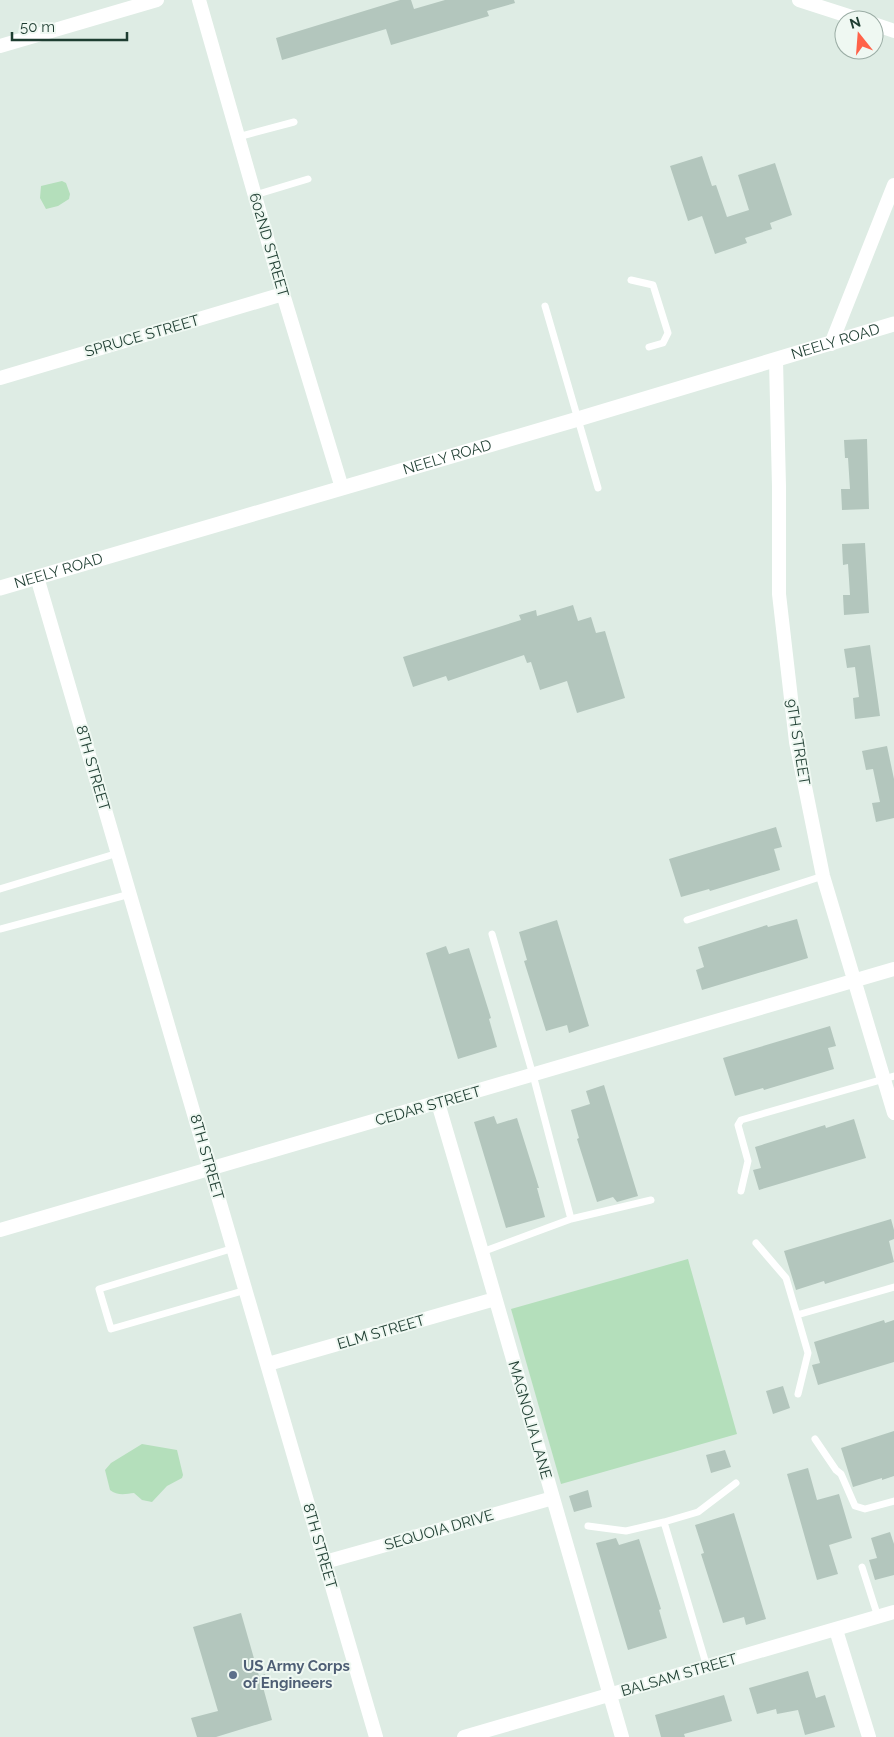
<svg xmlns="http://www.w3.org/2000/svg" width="894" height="1737" font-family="Raleway,sans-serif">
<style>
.green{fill:#b4dfbb}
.building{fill:#b3c6bd}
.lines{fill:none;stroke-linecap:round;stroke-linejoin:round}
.service{stroke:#fff;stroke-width:7}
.minor{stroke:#fff;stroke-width:14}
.tertiary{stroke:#fff;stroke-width:15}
.service-dot{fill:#5c6f8a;stroke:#eff8f2;stroke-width:2}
.labels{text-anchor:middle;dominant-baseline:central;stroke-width:4;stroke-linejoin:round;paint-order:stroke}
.street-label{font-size:15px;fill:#1e3d31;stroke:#eff8f2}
.service-label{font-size:15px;font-weight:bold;fill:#4e5e75;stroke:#eff8f2;text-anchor:start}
</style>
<rect width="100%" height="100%" fill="#deece4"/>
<path class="green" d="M62,181L66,183L70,194L69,199L58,206L46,209L40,198L41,186Z
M688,1259L737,1434L561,1484L511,1309Z
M142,1444L177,1450L183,1475L182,1478L167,1486L152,1502L142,1500L134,1493C126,1494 117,1496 110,1490L105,1470L111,1463Z"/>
<path class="building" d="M400,0H411L414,9L445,0H514L515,3L487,11L489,16L391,45L386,29L282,60L276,38Z
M702,156L712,186L716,185L727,217L749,210L738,175L775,163L792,215L770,223L772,229L745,238L747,243L715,254L702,216L688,221L670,166Z
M867,439L869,509L842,510L841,489H850L848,458H845L844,440Z
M865,543L869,613L844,615L843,595H850L848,564L843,565L842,544Z
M573,605L578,621L591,617L596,633L605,631L625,698L577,713L567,681L540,690L531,662L527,663L524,655L448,681L446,676L413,687L403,657L521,620L519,615L536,610L537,616Z
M870,645L880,716L855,719L853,698L859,697L855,667L847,668L844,649Z
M887,746L894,779V818L876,822L872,803L880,802L873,769L866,770L862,751Z
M776,827L782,847L774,849L780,870L710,891L709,889L681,897L669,859Z
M797,919L808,958L702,990L696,970L704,967L698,947L767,925L768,927Z
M557,920L589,1026L569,1033L567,1025L546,1031L524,961L527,960L519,932Z
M446,946L449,954L469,948L491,1018L489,1019L497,1047L458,1059L426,953Z
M830,1026L836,1046L828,1048L834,1069L764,1090L763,1088L735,1096L723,1058Z
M604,1085L638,1196L617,1202L613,1197L597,1202L577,1139L579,1138L571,1110L590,1104L586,1091Z
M494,1116L497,1124L517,1118L539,1188H537L545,1217L506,1228L474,1122Z
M854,1119L866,1158L759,1190L753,1170L761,1168L755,1147L825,1125L826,1128Z
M891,1219L894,1230V1239L889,1241L894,1262L825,1284L824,1281L796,1290L784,1251Z
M884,1320L885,1323L894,1320V1362L818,1385L812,1365L820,1363L814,1342Z
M783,1386L790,1408L773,1414L766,1391Z
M894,1431V1476L882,1480V1478L853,1487L841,1448Z
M725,1450L731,1467L711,1473L706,1455Z
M808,1468L817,1500L839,1494L852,1538L829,1545L838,1574L817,1580L787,1474Z
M588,1490L592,1507L574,1512L569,1496Z
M734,1513L766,1619L746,1625L744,1617L723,1623L701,1554L704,1553L695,1525Z
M890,1532L894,1544V1575L875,1580L869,1560L877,1558L871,1538Z
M616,1538L619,1545L639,1539L661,1609L659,1610L667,1638L628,1650L596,1543Z
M241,1613L259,1676L265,1674L268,1686L263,1687L272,1720L216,1737H197L191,1718L218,1711L193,1627Z
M808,1671L816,1698L825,1695L835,1727L805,1735L798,1710L777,1714L776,1709L757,1714L749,1688Z
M724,1695L732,1721L684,1734L685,1737H661L655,1715Z"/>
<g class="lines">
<path class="service" d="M238,137L294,122
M255,195L308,179
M631,280L653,285L668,333L663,343L649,347
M545,306L598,488
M0,889L118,853
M687,920L823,876
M0,929L130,894
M492,934L533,1075L571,1219
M741,1191L748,1161L738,1125L741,1120L894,1076
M756,1243L786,1278L797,1315
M234,1248L99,1289L111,1329L246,1290
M482,1252L571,1219L651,1200
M798,1394L808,1353L797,1315L894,1287
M815,1439L836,1470L841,1474L855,1506L865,1509L894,1501
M588,1526L626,1531L664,1522
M862,1567L878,1617
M707,1667L664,1522L698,1512L736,1483"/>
<path class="minor" d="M199,0L283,294L342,488
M799,0L861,20
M874,24L894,31
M0,46L157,0
M831,344L894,185
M776,360L779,487V594L796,742L823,876L894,1113
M0,378L283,294
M37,577L376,1737
M438,1103L482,1252L622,1737
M0,1230L894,969
M268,1364L495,1299
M325,1562L553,1498
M836,1630L869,1737
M464,1737L894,1612"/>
<path class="tertiary" id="s1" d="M0,588L578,419L894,324"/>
</g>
<circle class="service-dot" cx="233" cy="1675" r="5"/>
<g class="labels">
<g class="street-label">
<text transform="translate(269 245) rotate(74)">602ND STREET</text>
<text transform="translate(142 336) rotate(-16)">SPRUCE STREET</text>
<text stroke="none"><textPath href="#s1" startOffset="871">NEELY ROAD</textPath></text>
<text stroke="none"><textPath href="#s1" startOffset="466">NEELY ROAD</textPath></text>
<text stroke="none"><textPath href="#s1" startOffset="61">NEELY ROAD</textPath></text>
<text transform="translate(798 742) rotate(81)">9TH STREET</text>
<text transform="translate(93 768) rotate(74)">8TH STREET</text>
<text transform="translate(428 1106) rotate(-16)">CEDAR STREET</text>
<text transform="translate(207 1157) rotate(74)">8TH STREET</text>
<text transform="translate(381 1332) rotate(-16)">ELM STREET</text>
<text transform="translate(530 1420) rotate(74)">MAGNOLIA LANE</text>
<text transform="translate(439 1530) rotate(-16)">SEQUOIA DRIVE</text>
<text transform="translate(320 1546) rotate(74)">8TH STREET</text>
<text transform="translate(679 1675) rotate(-16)">BALSAM STREET</text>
</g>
<g class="service-label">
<text x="243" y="1666">US Army Corps<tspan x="243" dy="17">of Engineers</tspan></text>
</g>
</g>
<g transform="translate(859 35) rotate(343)"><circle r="24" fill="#eff8f2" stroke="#9bada5"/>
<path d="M0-4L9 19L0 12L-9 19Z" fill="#ff6249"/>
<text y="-8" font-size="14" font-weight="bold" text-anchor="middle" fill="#1e3d31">N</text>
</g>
<path d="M12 32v8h115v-8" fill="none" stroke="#1e3d31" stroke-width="2.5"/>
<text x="20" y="32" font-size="15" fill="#1e3d31" stroke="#eff8f2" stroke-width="4" paint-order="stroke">50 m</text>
</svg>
